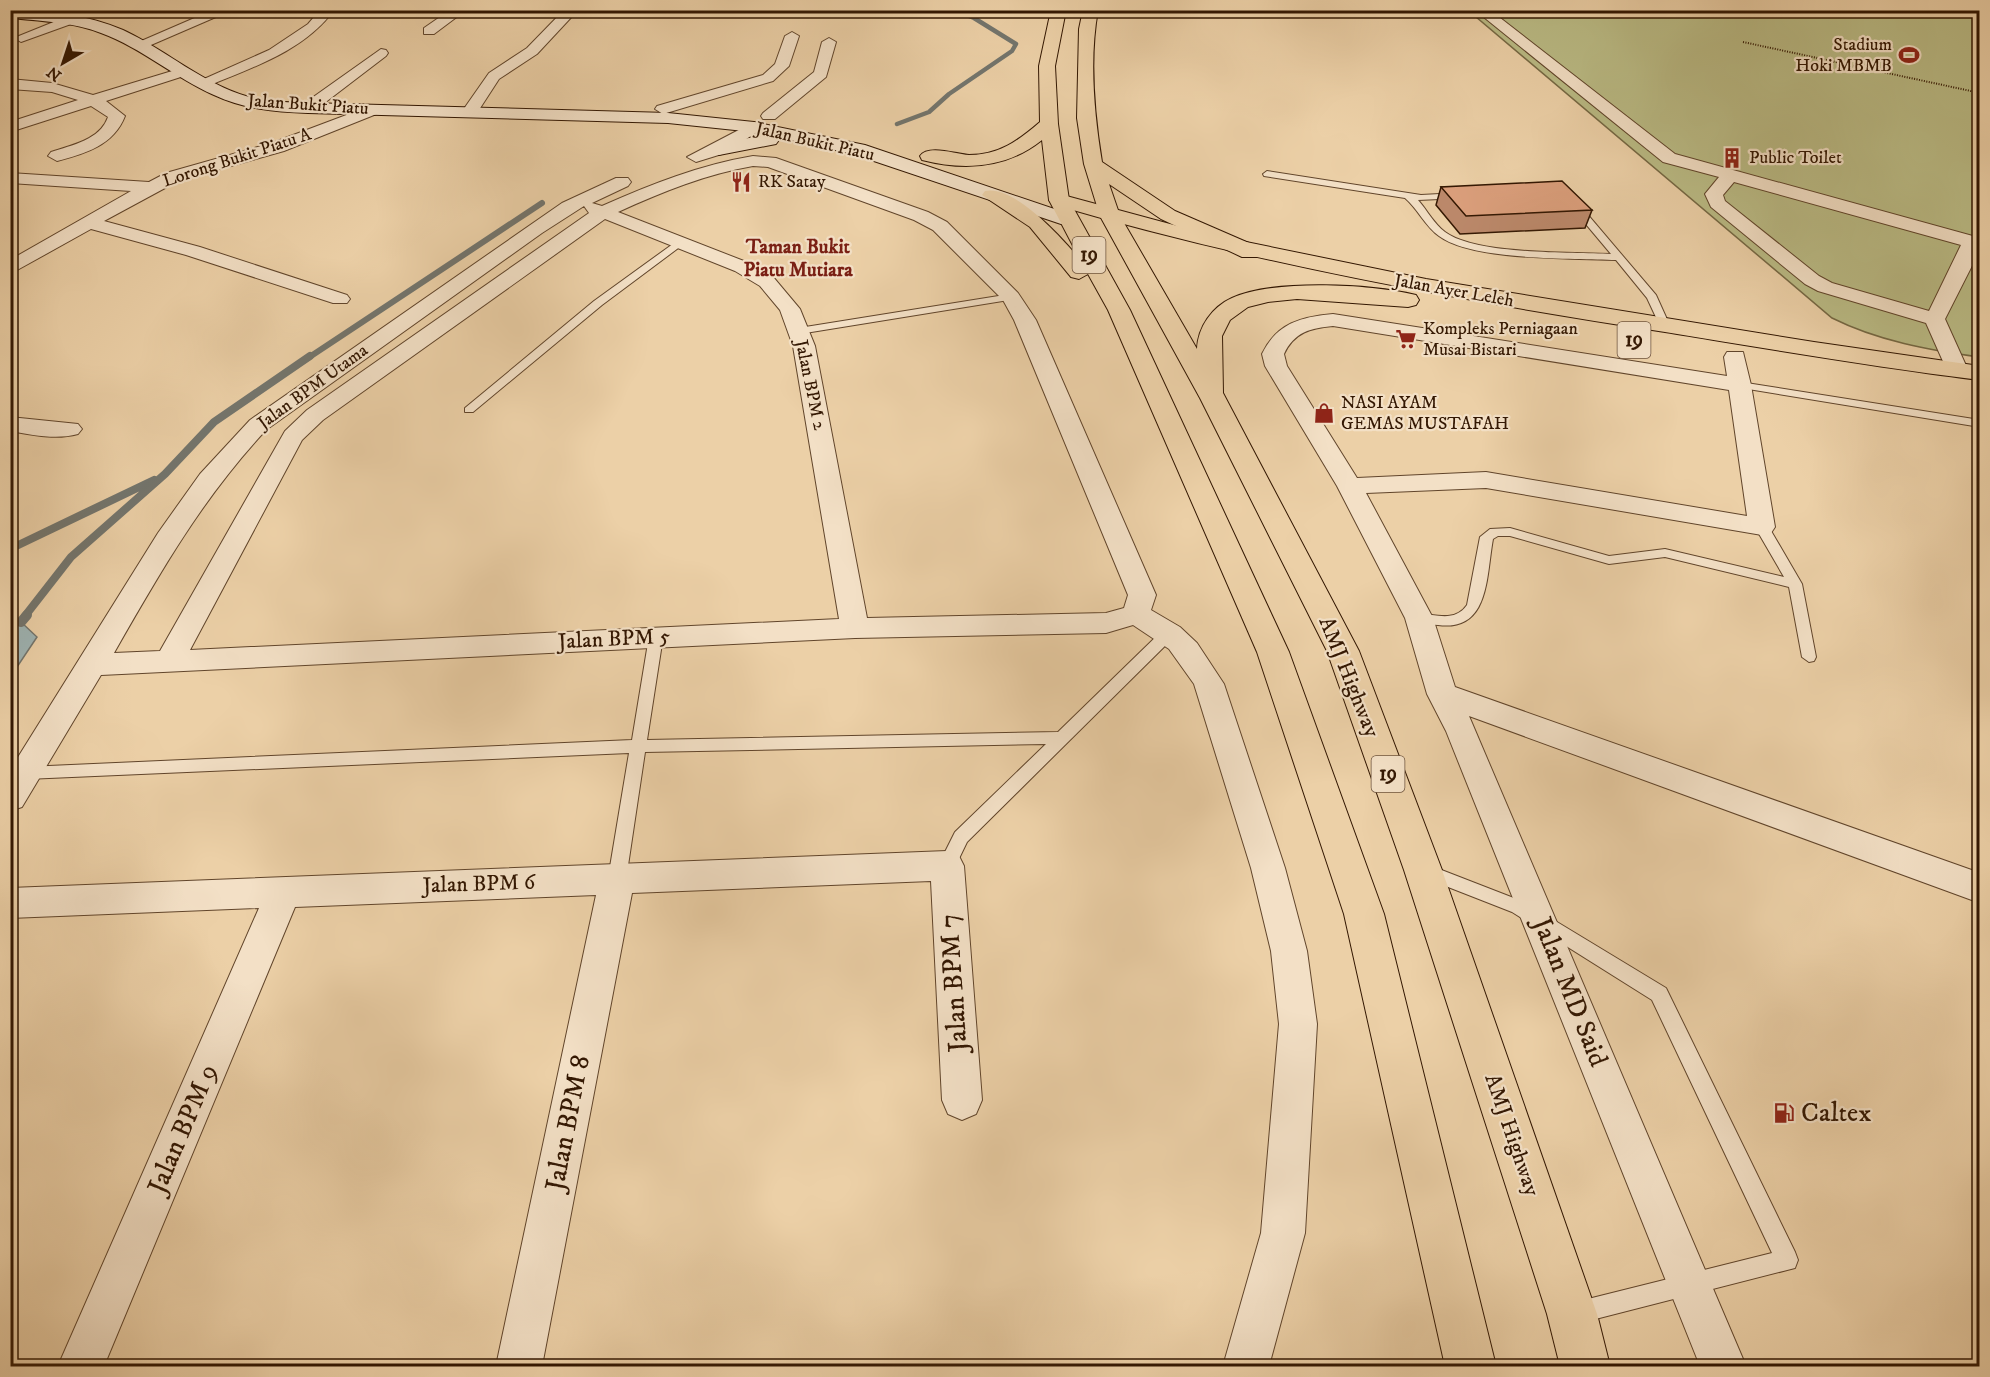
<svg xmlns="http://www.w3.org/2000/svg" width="1990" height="1377" font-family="'IM FELL DW Pica',serif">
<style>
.green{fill:#babb85;stroke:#766944;stroke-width:1.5}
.water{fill:#9eb4b4;stroke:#73756d;stroke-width:1.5}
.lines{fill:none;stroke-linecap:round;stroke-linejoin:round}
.stream-far3{stroke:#73756d;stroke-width:4.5}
.stream-far2{stroke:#73756d;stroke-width:6}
.stream-far1{stroke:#73756d;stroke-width:8}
.stream{stroke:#73756d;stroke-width:10}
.lane-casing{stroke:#61452b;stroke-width:2}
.street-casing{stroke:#61452b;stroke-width:2}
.secondary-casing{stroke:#331702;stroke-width:2}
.primary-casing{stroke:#331702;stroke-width:2}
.highway-casing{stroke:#331702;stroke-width:2}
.path{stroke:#331702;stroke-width:2;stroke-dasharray:1 1.5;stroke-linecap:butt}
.lane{fill:#f3e0c6;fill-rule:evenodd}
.street{fill:#f3e0c6;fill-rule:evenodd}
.secondary{fill:#f3e0c6;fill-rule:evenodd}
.primary{fill:#ecd0a7;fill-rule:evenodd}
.highway{fill:#ecd0a7;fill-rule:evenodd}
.wall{fill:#bc896b;stroke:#331702;stroke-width:1.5}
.building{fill:#db9f7c;stroke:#331702;stroke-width:1.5}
.labels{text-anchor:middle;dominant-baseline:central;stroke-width:4.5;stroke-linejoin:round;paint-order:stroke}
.far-poi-label{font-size:18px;fill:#331702;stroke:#f3e0c6;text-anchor:start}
.far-street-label{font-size:18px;fill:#331702;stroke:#f3e0c6}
.far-neighbourhood-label{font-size:20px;font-weight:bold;fill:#7a1f14;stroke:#f3e0c6}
.shield{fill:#f3e0c6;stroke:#6d533d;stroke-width:1.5}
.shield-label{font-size:21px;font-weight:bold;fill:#331702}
.street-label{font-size:22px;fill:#331702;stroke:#f3e0c6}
.near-street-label{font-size:27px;fill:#331702;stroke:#f3e0c6}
.near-poi-label{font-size:27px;fill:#331702;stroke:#f3e0c6;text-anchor:start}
</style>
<rect width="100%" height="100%" fill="#ecd0a7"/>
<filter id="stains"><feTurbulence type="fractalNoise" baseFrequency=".00333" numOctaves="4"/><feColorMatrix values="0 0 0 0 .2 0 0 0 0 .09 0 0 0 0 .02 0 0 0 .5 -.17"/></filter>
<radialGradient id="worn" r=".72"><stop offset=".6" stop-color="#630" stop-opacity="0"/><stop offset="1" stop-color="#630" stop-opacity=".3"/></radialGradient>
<path class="green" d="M1469,11H1979V357C1929,350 1878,341 1832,318Z"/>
<path class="water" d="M21,622L37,637L11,676V623Z"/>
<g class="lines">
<path class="stream-far3" d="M897,124L929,112L949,94L1012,51L1016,44L974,18L954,10"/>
<path class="stream-far2" d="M308,358L542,203"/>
<path class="stream-far1" d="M10,549L154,480
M25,616L71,557L165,474L214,422L310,356"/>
<path class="stream" d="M21,622L27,615"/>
<g class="lane-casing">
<path id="lane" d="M1267,171L1421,195L1459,193L1462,194V198L1418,200C1427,210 1434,224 1445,232C1476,255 1571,252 1611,254L1569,204L1577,202L1656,295L1670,326L1661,328L1647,298L1616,260C1573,258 1472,261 1439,236C1425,226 1418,209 1405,198L1264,176L1263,174Z
M677,241L685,243L602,305L473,412H465V408L594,301Z
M1011,294L1016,297L1015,299L799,334L794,331L799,328Z
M1740,382L1980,420V427L1736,387L1734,385Z
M1762,523L1767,524L1802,584L1816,657L1814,661L1809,662L1802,657L1789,587L1665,557L1609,564L1510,536H1498L1493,539C1486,576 1490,632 1438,625C1429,624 1417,625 1412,618L1419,613C1437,615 1455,622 1467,605L1480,537L1490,529L1510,528L1609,556L1665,549L1784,577L1755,527Z
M1170,627L1177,632L1175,636L967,842L953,871L947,873L941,871L938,866L955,832L1046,744L645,752L626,879L623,884L617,886L611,884L608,879L629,753L26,779L20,778L18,773L20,768L26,767L632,740L649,637L656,632L663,637L647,740L1058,732L1165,628Z
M1426,864L1524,902L1666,988L1795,1252L1798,1260L1795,1268L1576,1324L1568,1321L1565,1313L1568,1305L1576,1302L1772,1253L1652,1000L1512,912L1420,876L1417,871L1420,866Z"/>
</g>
<g class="street-casing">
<path id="street" d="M213,10H232L144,48H134L132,45Z
M320,10H334C304,51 253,67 208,86H198L195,83L269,50L308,24Z
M450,10H466L434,34H424V28Z
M564,10H578L537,54L499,79L475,116H463L461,113L489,73L527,48Z
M1475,10H1490L1675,154L1980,238V250L1945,319L1968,370L1965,375H1949L1926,323L1818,291L1805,284L1711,207L1705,194L1719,177L1663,162ZM1734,182L1961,245L1929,311L1832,283L1819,276L1725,201L1723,195Z
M66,17L73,21L71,24L21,42L14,38Z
M792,32L799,36L789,66L773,81L663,114L655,109L657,106L763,75L775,64L785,36Z
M829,38L836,42L826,77L775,119H763L761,116L763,113L814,72L822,42Z
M381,49L386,50L388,53L386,56L314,111H302L300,108L302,105Z
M182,68L189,72L187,75L106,101L125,116C114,145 85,154 57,161L48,156L51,152C72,145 100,140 108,117L91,106L10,132V122L78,100L52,92L10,89V79L52,83L93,95Z
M373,105L379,107L381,110L379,113L284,151L178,181L104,221L200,247L347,295L350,299L347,303H333L186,255L91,229L10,274V260L131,191L10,183V173L149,182L166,173L272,143Z
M754,122L760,124L762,127L760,130L725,153L696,162L687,157Z
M753,156L776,158L928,212L947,222L1018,293L1036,320L1156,595L1151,610L1180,627L1197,643L1224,684L1285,868L1307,951L1317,1024L1305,1233L1269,1366H1223L1261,1233L1279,1024L1271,951L1251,868L1194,684L1169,649L1133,625L1106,633L855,638L101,675L22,807L10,811V770L158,533L200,474L250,420L562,203L616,178H628L631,182L628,186L592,203L602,206C651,184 700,165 753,156ZM753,166L768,167L914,220L933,230L1003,300L1014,320L1128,595L1124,608L1106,613L867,618L815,346L800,309L774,278L749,263L618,212C662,192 706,174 753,166ZM584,206L589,213L307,410L285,431L160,651L114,653C159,574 203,497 266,430L542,233ZM605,219L735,271L760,286L780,310L793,346L839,619L190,650L302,440L323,420Z
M1333,314L1727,376L1724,357L1727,352H1743L1751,385L1775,527L1771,533L1762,535L1486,488L1366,493L1433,618L1455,687L1980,873V903L1469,716L1746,1366H1700L1446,731L1427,694L1405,618L1337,486L1265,366L1262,354C1277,323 1301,317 1333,314ZM1333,326L1729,390L1747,516L1486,472L1357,478L1287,366L1284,354C1294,332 1311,328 1333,326Z
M10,417L78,424L82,429L78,434C56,440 33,435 10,431Z
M947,851L959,856L964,866L982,1100L976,1114L962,1120L948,1114L942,1100L931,881L632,893L542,1366H496L596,895L295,907L104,1366H58L259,908L10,918V888Z"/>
</g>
<g class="secondary-casing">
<path id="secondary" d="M10,10C48,10 88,15 123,30C166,50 203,84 249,97C268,102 288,102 308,103L668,113L754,122L865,145L1075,216L1078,220L1075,224H1061L853,154L777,137L779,140L776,144L719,155L710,149L719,143L767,135L754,132L668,123L308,113C275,112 244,109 214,95C175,78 142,48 101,33C73,22 41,21 10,18Z"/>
</g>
<g class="primary-casing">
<path id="primary" d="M1059,194L1207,234L1426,279L1814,342L1980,366V380C1874,367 1770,349 1665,332C1458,300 1253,263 1052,204L1049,200L1052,196Z"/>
</g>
<g class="highway-casing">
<path id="highway" d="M1051,10H1066L1055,66L1058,124L1069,200L1130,310L1289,652L1384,914L1496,1366H1445L1344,914L1257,652L1108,310L1088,274L1079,279L1071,277L1030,227L982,195L985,191C1014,184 1064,240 1081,261L1049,200L1042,140C1007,168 965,171 922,160L920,156C928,144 956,154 969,155C999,155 1018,141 1040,122L1039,66Z
M1083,10H1098C1089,59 1094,113 1102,162L1175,211L1258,247L1261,252L1258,257H1242L1161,219L1109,184L1120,216L1197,349C1198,327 1212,307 1232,298C1274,279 1371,284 1416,295L1419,300L1416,305L1408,307L1297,299L1268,302L1248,307L1230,320L1222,336L1223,393L1359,651L1442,870L1597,1314L1610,1366H1560L1547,1314L1404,870L1327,651L1200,398L1100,216L1084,164L1077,118L1079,29Z"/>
</g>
<path class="path" d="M1743,42L1980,93"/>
<use href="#lane" class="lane"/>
<use href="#street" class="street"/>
<use href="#secondary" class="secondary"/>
<use href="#primary" class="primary"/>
<use href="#highway" class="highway"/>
</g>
<path class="wall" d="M1441,187L1592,210L1585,228L1460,234L1436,205Z"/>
<path class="building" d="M1562,181L1592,210L1466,216L1441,187Z"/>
<defs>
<g id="stadium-bare" transform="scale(1.62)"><path d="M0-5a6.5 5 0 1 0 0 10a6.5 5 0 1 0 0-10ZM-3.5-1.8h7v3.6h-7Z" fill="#8f2418" stroke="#f3e0c6" stroke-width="2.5" paint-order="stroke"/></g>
<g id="building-bare" transform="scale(1.62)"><path d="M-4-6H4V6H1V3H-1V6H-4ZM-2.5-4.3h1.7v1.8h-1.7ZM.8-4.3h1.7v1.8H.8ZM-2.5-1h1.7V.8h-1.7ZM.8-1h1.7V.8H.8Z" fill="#8f2418" stroke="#f3e0c6" stroke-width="2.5" paint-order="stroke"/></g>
<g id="restaurant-bare" transform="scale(1.62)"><path d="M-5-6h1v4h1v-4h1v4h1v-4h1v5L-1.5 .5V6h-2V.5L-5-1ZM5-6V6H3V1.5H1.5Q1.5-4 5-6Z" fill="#8f2418" stroke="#f3e0c6" stroke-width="2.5" paint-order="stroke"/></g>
<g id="supermarket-bare" transform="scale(1.62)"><path d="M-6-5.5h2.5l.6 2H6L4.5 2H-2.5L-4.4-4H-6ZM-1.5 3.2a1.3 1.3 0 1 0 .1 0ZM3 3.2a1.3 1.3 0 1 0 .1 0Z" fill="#8f2418" stroke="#f3e0c6" stroke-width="2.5" paint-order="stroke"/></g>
<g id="shop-bare" transform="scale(1.62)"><path d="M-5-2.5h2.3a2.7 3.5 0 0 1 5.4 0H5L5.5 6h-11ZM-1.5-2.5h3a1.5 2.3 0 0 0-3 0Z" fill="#8f2418" stroke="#f3e0c6" stroke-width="2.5" paint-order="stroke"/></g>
<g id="fuel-bare" transform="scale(1.62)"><path d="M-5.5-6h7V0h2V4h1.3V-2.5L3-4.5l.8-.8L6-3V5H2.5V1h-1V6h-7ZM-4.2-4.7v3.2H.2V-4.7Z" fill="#8f2418" stroke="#f3e0c6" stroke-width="2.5" paint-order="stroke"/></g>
</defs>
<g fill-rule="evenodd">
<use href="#stadium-bare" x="1909" y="55"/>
<use href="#building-bare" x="1732" y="158"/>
<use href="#restaurant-bare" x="741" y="182"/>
<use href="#supermarket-bare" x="1406" y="339"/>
<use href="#shop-bare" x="1324" y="413"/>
<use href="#fuel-bare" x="1784" y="1113"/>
</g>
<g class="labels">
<g class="far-poi-label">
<text x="1892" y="45" text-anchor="end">Stadium<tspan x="1892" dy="21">Hoki MBMB</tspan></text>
<text x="1749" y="158">Public Toilet</text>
<text x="758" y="182">RK Satay</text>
<text x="1423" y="329">Kompleks Perniagaan<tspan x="1423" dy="21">Musai Bistari</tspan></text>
<text x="1341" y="403">NASI AYAM<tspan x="1341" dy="21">GEMAS MUSTAFAH</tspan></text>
</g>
<g class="far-street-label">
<text transform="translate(308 105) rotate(4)">Jalan Bukit Piatu</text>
<text transform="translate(815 142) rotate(13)">Jalan Bukit Piatu</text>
<text transform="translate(237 158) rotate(-18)">Lorong Bukit Piatu A</text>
<text transform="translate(1454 291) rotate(10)">Jalan Ayer Leleh</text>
<text transform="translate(810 385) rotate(78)">Jalan BPM 2</text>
<text transform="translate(313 387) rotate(-36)">Jalan BPM Utama</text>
</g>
<g class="far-neighbourhood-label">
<text x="798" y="247">Taman Bukit<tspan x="798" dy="23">Piatu Mutiara</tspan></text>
</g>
<g class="shield">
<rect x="1072.5" y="237" width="33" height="36" rx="4.5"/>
<rect x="1617.5" y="322" width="33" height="36" rx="4.5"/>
<rect x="1371.5" y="756" width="33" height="36" rx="4.5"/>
</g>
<g class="shield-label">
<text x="1089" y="255">19</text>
<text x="1634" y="340">19</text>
<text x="1388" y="774">19</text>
</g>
<g class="street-label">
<text transform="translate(614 639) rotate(-3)">Jalan BPM 5</text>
<text transform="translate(1349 677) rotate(68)">AMJ Highway</text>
<text transform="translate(479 884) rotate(-2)">Jalan BPM 6</text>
<text transform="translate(1512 1135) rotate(71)">AMJ Highway</text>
</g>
<g class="near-street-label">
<text transform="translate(954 983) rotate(-94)">Jalan BPM 7</text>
<text transform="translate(1570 992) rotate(68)">Jalan MD Said</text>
<text transform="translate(568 1123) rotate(-79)">Jalan BPM 8</text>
<text transform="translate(183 1129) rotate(-67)">Jalan BPM 9</text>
</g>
<g class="near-poi-label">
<text x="1801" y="1113">Caltex</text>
</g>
</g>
<rect width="1990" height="1377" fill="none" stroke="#ecd0a7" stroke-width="36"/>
<rect x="12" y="12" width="1966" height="1353" fill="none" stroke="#331702" stroke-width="3"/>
<rect x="18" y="18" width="1954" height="1341" fill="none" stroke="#331702" stroke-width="1.5"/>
<g transform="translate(63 63) rotate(219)" stroke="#f3e0c6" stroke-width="4.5" paint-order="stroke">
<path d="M0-4.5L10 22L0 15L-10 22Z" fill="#331702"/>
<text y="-9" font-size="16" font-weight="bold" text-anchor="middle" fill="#331702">N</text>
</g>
<rect width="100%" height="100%" filter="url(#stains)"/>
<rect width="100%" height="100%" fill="url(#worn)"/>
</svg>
